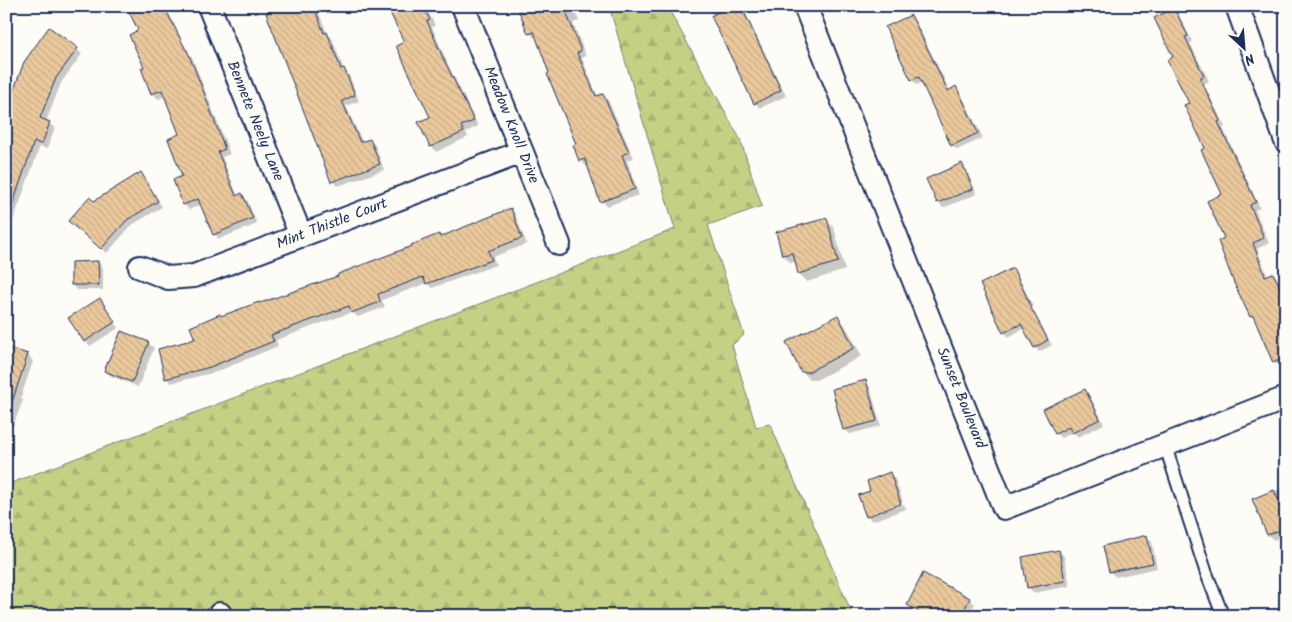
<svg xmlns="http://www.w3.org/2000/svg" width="1292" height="622" font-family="Kalam,sans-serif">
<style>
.forest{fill:url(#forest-firs);stroke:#708071}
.shadow{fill:#0003}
.building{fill:url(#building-back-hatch);stroke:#1b2f5e}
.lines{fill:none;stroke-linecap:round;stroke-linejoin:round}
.service-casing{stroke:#1b2f5e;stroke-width:15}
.minor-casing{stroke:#1b2f5e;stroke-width:26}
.service{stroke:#fdfcf7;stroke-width:11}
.minor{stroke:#fdfcf7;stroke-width:22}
.labels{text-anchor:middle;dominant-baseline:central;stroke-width:4;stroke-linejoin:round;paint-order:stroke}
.street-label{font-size:15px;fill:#1b2f5e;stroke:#fdfcf7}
</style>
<defs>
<pattern id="forest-firs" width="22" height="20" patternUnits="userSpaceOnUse" patternTransform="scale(1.25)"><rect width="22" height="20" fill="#c4d184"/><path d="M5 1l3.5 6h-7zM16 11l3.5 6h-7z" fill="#a8b474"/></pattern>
<pattern id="building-back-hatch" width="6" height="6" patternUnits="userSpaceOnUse" patternTransform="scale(1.25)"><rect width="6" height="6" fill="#ebc99c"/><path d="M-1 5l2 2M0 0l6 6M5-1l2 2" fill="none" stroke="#c9ad89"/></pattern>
</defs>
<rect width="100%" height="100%" fill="#fdfcf7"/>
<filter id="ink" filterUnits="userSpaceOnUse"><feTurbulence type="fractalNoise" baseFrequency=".02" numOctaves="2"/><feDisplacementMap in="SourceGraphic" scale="10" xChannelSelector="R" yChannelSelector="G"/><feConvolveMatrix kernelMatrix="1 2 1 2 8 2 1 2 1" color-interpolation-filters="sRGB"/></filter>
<g filter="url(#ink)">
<path class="forest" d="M609,6H667L740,139L762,206L708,225L744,335L732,345L756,427L770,424L853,616H6V485L675,229Z"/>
<path class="shadow" d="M128,6H170L172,10L168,12L188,53L192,57L230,154L222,157L238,196L242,194L247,200L257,224L219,239L214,234L202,204L189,210L184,204L180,135L166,96L158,99L153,93L143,69L146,67L140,31Z
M264,6H316L327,33L332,38L344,70L349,75L359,101L346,106L363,143L370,140L375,145L384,170L338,186L332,181L310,122Z
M377,6H386L380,9Z
M388,6H425L435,25L432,27L448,64L478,126L466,132L468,137L436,152L431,146V118L406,43Z
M520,6H574L579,21L573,23L586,56L582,58L598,97L603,95L608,100L634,158L627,160L639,195L607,206L602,201L588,164L586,166L580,160L578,144L537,37L535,38L529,33Z
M708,6H741L743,8L786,96L760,108L755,103Z
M1174,9L1179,15L1192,41L1190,43L1209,81L1204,84L1225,127L1223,128L1260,208L1255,210L1269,243L1257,249L1268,277L1273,274L1278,280L1286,297V365L1280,367L1274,362L1257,322L1252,316L1226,239L1224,195L1175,58Z
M910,16L916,22L950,91L956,88L961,93L983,138L957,150L952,145L923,82L917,85L912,80L887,28Z
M77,49L82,54L61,83L46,122L55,128L47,149L40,146L6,241V116Z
M961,164L967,170L977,194L943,208L938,202Z
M140,174L146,179L162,207L132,225L107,253L75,226L94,203Z
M510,209L515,214L527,244L493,257L496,265L432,288L427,283L382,300L385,307L358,317L352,312L276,340L278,346L216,372L171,383L166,378L197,340L221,317L340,276L441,238Z
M826,220L834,228L845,270L807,282L799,274L796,261L791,263L783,255L777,232Z
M98,262L103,267V290H77L72,285Z
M1012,269L1017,274L1033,306L1031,307L1052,345L1039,352L1035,347L1024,328L1009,337L1004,332Z
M100,299L104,304H102L118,328L120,327L90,346L85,341Z
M837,317L845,325L862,356L816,380H810L802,371Z
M148,343L154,348L138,387L111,376L106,371Z
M6,348L28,355L33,361L21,397L23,400L13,426L6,424Z
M865,381L870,387L881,426L850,434L844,429Z
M1085,390L1090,396L1104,424L1078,437L1073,432L1061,438L1056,433Z
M889,474L895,479L903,502L868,515V517L867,516L872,491Z
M1286,486V535L1274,540L1268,535L1254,500Z
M904,504L906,509L872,521L868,517Z
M1146,537L1152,542L1157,568L1116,577L1110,572L1105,547Z
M1059,551L1064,556L1070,586L1034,593L1028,587Z
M969,599L975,604L968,616H924L913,610L908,605Z"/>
<path class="building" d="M126,6H164L186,50H187L201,85L225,149L218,152L236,196L242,193L253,218L213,235L198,199L183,205L173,180L182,176L168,139L179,134L162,90L151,94L141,68L144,67L129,35L138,30Z
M283,6H314L324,33L327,32L341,69L344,68L355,95L342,101L360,142L370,139L380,164L331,182L266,13Z
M387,6H423L430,20L427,21L443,58L474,121L461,126L464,132L430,147L418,122L430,117L396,46L404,42Z
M517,6H564L581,51L577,53L596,96L603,94L629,152L622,155L635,189L600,202L585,159L579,161L573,145L576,144L547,74L549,73L534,32L528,34Z
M729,6H741L781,90L754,104L711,16Z
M1174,8L1188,36L1185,37L1204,76L1200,78L1220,121L1218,122L1256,202L1250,205L1264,238L1253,243L1265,276L1273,273L1286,299V357L1273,363L1253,316L1250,317L1234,283L1218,241L1224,238L1207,201L1222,194L1201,150L1205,148L1184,105L1189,103L1167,60L1173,57L1154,18Z
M911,15L948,91L956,86L978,133L951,146L919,77L911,80L885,27Z
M49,27L78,48L56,78L40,118L50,122L42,144L34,142L9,215L6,214V111L24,62Z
M962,163L973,189L937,203L926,179Z
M141,172L158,201L127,220L101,249L68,221L89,197L94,201Z
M511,208L522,238L488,251L492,260L426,284L423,277L378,294L380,302L351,313L349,306L271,335L274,341L210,367L165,379L158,349L195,339L190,327L220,314L221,316L259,302L260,303L338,276V274L412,246L411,245L439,234L440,237Z
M827,218L838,262L798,274L793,253L782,255L776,232Z
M98,261L99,285H71V262Z
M1013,268L1029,302H1028L1048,340L1034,348L1021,324L1003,333L980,284Z
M100,298L115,322L84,342L68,318Z
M838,315L854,348L808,372H801L786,342Z
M121,331L149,342L132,382L104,371Z
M6,347L28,354L9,411L6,410Z
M866,380L877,421L843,430L832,389Z
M1085,389L1100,419L1072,433L1069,427L1055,434L1043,409Z
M890,472L901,504L866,517L858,495L870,491L867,481Z
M1274,490L1286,517V528L1267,535L1252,499Z
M1147,535L1153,563L1109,572L1103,546Z
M1059,550L1065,581L1027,588L1022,557Z
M923,573L970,598L961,616H926L907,605Z"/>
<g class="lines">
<g class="service-casing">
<path id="service" d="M1165,445L1206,572L1223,616"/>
</g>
<g class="minor-casing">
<path id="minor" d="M209,6L301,236
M463,6L559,244
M805,6L1004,508L1286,398
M1237,6L1286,141
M140,267L168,278L194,276L522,152
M220,614V616"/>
</g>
<use href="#service" class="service"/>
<use href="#minor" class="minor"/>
</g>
</g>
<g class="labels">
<g class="street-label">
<text transform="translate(255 121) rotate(68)">Bennete Neely Lane</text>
<text transform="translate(511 125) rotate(68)">Meadow Knoll Drive</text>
<text transform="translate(332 224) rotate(-21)">Mint Thistle Court</text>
<text transform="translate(961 398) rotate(68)">Sunset Boulevard</text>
</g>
</g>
<rect width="1292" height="622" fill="none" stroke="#fdfcf7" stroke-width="25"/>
<rect x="12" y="12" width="1267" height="597" fill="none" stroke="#1b2f5e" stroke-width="2" filter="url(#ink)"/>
<g transform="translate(1244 48) rotate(154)" stroke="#fdfcf7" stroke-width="4" paint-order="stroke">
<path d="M0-4L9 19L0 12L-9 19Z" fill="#1b2f5e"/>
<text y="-8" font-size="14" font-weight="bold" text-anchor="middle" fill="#1b2f5e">N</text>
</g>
</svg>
